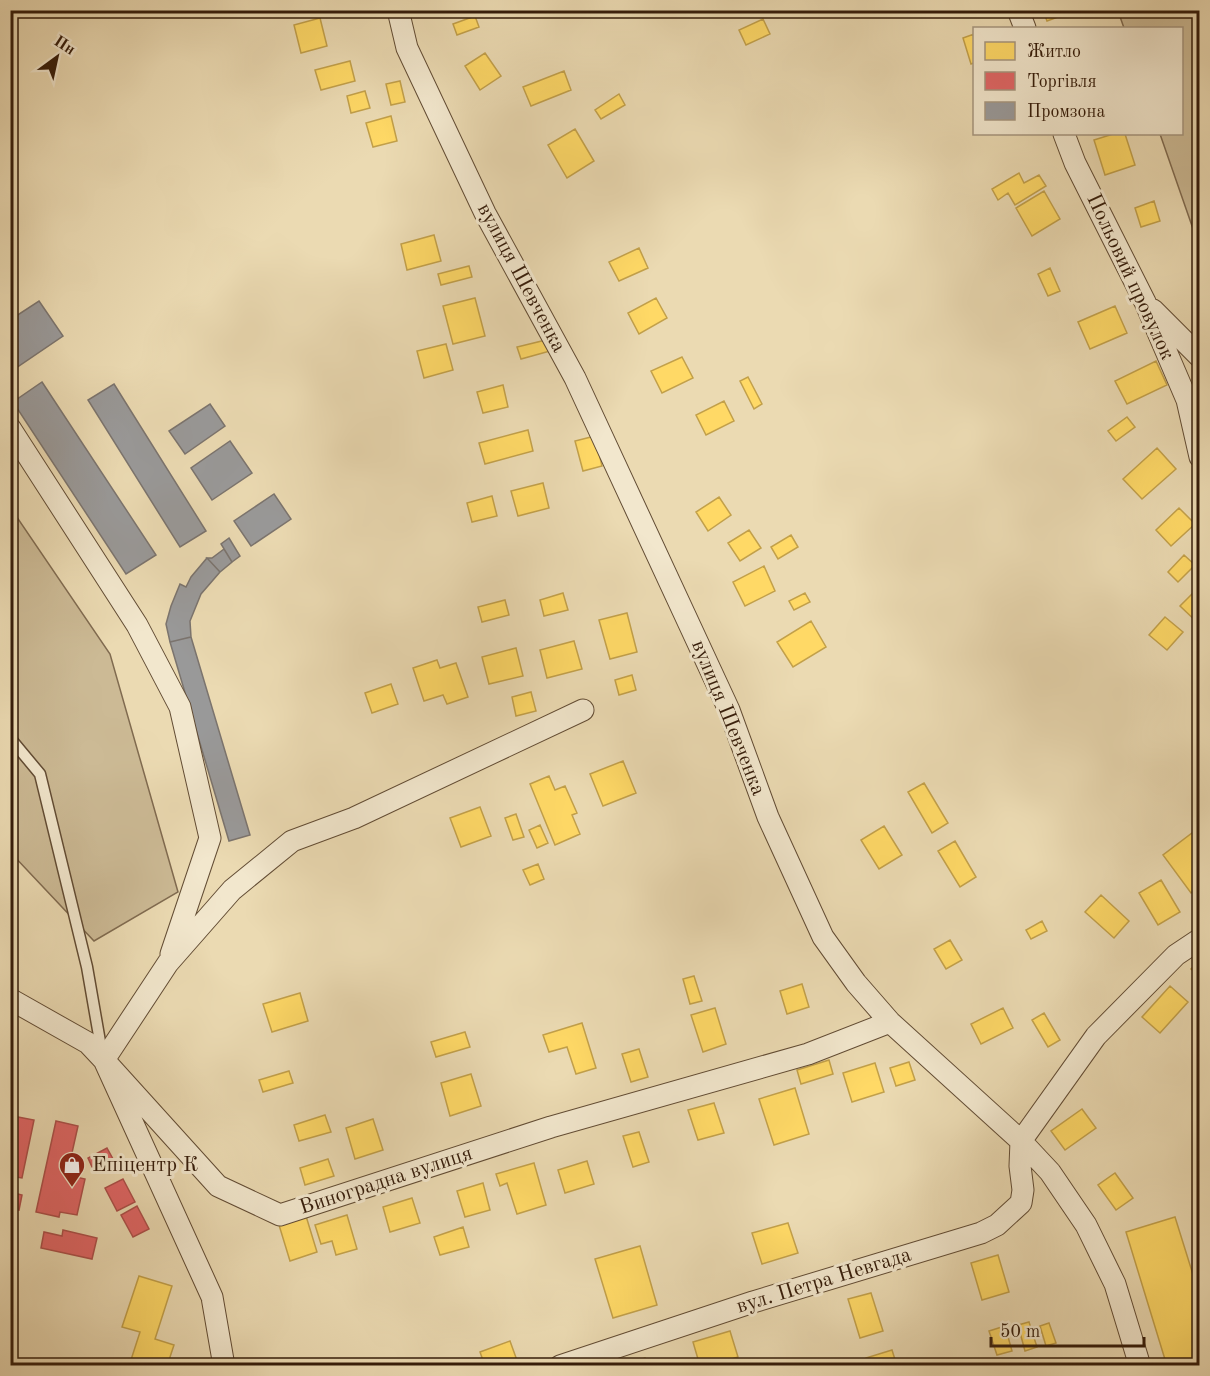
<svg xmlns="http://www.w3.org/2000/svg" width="1210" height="1376" font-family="'Old Standard TT',serif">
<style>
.green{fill:#ccba95;stroke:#806b50;stroke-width:1.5}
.homes{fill:#ffd966;stroke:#c2a04a;stroke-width:1.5}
.shops{fill:#e06666;stroke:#ad504a;stroke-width:1.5}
.industry{fill:#999;stroke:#7b746e;stroke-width:1.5}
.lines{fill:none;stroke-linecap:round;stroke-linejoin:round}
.service-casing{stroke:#624c34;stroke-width:13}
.minor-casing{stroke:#624c34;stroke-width:23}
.service{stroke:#f2e7cd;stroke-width:10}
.minor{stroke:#f2e7cd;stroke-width:21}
.labels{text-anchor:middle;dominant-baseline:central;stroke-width:6;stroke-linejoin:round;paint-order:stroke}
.street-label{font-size:21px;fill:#351c0a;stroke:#f2e7cd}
.poi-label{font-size:21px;fill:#351c0a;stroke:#f2e7cd;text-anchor:start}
</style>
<rect width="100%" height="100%" fill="#ebdab2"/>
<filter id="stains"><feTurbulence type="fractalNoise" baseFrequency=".00333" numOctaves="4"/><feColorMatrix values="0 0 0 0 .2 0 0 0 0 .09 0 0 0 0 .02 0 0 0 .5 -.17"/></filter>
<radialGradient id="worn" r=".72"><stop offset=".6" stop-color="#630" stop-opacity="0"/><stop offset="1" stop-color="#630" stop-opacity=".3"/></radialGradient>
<path class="green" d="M1118,11H1199V246L1160,134H1182V28H1124Z
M10,507L110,654L178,892L94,941L11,853Z"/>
<path class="homes" d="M1043,10H1077L1047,21Z
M475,16L479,27L457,35L453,24Z
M320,18L327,46L301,53L294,25Z
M763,19L770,34L746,45L739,30Z
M974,34V63L971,64L963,38Z
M485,53L501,76L480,90L465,66Z
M350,61L355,81L321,90L315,70Z
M564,71L571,90L531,106L523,87Z
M400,81L405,102L391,105L386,84Z
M365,91L370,108L351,113L347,96Z
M619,94L625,105L601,119L595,110Z
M391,116L397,141L373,147L366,123Z
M575,129L594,161L567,178L548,145Z
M1113,134H1125L1135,165L1105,175L1094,140Z
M1019,173L1024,183L1039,175L1046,186L1015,205L1008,193L998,200L992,189Z
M1044,191L1060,219L1032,236L1016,208Z
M1154,201L1160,221L1141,227L1135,208Z
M434,235L441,261L407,270L401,244Z
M639,248L648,268L619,281L609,262Z
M469,266L472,277L441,285L438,274Z
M1050,268L1060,291L1048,296L1038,274Z
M475,298L485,336L453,344L443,306Z
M656,298L667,318L639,334L628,313Z
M1115,306L1127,333L1090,349L1078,322Z
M546,340L550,351L521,359L517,347Z
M446,344L453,370L424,378L417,351Z
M682,357L693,378L662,393L651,371Z
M1156,361L1167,385L1127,404L1115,381Z
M748,377L762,404L754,409L740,381Z
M503,385L508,407L483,413L477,392Z
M724,401L734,421L706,435L696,415Z
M1127,417L1135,427L1116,441L1108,431Z
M528,430L533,451L485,464L479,443Z
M595,436L602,466L583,471L575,441Z
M1157,448L1176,469L1142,499L1123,479Z
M543,483L549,508L518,516L511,491Z
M492,496L497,516L472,522L467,503Z
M719,497L731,515L708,531L696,512Z
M1179,508L1195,524L1171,546L1156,530Z
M749,530L761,548L740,561L728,543Z
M791,535L798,547L778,559L771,547Z
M1184,555L1195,565L1178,582L1168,572Z
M764,566L775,591L745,606L733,582Z
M1200,586V625L1180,606Z
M563,593L568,610L544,616L540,600Z
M805,593L810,602L794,610L789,601Z
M505,600L509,615L482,622L478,607Z
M627,613L637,652L610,659L599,620Z
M1165,617L1183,632L1167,650L1149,635Z
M811,621L826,647L793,667L777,642Z
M574,641L582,669L547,678L540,650Z
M516,648L523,676L489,684L482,657Z
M437,660L440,668L456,663L468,697L447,704L443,695L424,701L413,668Z
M632,675L636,690L619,695L615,680Z
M391,684L398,704L372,713L365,693Z
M531,692L536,711L516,716L512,697Z
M623,761L636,793L603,806L590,774Z
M549,776L555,790L565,786L577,813L572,815L580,834L555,845L530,784Z
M924,783L948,823L932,833L908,792Z
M480,807L491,836L461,847L450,818Z
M516,814L524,837L513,840L505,818Z
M540,825L548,843L537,848L529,830Z
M884,826L902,855L879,869L861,840Z
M1196,830L1200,834V886L1191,893L1163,855Z
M955,841L976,877L960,887L938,851Z
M538,864L544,879L530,885L523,870Z
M1161,880L1180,912L1158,925L1139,893Z
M1101,895L1129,921L1114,938L1085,912Z
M1042,921L1047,931L1031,939L1026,930Z
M950,940L962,960L946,969L934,949Z
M1200,960V977L1191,969Z
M694,976L702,1001L690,1004L683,979Z
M802,984L809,1007L787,1014L780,991Z
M1170,986L1188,1002L1160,1033L1142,1017Z
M300,993L308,1021L272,1032L263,1004Z
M715,1008L726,1044L703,1052L691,1015Z
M1003,1008L1013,1028L981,1044L971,1024Z
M1044,1013L1060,1040L1048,1047L1032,1020Z
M582,1023L596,1068L576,1074L567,1047L549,1052L543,1035Z
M465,1032L470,1047L436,1057L431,1042Z
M639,1049L648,1077L631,1082L622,1054Z
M829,1060L833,1074L801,1084L797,1070Z
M909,1062L915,1080L896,1086L890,1068Z
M875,1063L884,1092L852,1102L843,1073Z
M289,1071L293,1083L263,1092L259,1080Z
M471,1074L481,1106L450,1116L441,1083Z
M795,1088L809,1134L774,1145L759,1099Z
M714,1103L724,1133L698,1140L688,1110Z
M1082,1109L1096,1128L1065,1150L1051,1131Z
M325,1115L331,1132L299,1141L294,1125Z
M373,1119L383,1150L355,1159L346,1128Z
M639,1132L649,1162L633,1167L623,1136Z
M328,1159L334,1176L305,1185L300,1168Z
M587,1161L594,1184L565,1193L558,1170Z
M534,1163L546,1205L517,1214L507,1183L500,1186L496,1174Z
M1115,1173L1133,1198L1116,1210L1098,1185Z
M483,1183L490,1210L465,1217L457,1191Z
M1200,1193V1209L1194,1207Z
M412,1198L420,1223L390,1232L383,1207Z
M347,1215L357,1249L336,1255L332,1241L321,1244L315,1225Z
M306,1216L317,1252L290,1261L279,1225Z
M1175,1217L1200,1297V1366H1167L1126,1232Z
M788,1223L798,1253L762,1264L752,1233Z
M463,1227L469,1247L440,1255L434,1237Z
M640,1246L657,1305L613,1318L595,1259Z
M998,1255L1009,1292L982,1300L971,1263Z
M139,1276L172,1286L155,1339L174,1345L167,1366H129L140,1332L122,1327Z
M871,1293L883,1331L860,1338L848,1299Z
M1029,1322L1037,1347L1025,1351L1018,1325Z
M1049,1323L1056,1343L1046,1346L1040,1326Z
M1005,1326L1012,1351L997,1355L989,1331Z
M730,1331L738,1357L710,1366H700L693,1342Z
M510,1341L519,1366H485L480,1352Z
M892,1350L897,1366H868L866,1358Z
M645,1358L647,1366H620Z"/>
<path class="shops" d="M18,1117L34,1120L22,1178L10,1176V1150Z
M56,1121L78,1126L67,1175L85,1179L77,1215L60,1212L59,1217L36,1212Z
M107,1148L113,1159L93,1169L88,1158Z
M123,1179L135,1202L117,1211L105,1188Z
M10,1192L22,1195L19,1210L10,1208Z
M137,1206L149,1229L133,1237L121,1215Z
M10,1222L15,1223L11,1238H10Z
M63,1230L97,1238L92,1259L41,1248L44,1232L62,1236Z"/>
<path class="industry" d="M39,301L63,336L10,372V320Z
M42,382L156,555L126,574L13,402Z
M114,384L206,531L180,547L88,400Z
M210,404L225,426L185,454L169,431Z
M230,441L252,473L212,500L191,468Z
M274,494L291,519L251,546L234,521Z
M229,538L240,556L232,562L221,544Z
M224,549L232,562L220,572L207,558H212Z
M207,558L220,572L201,594L190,621L191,637L170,642L166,624L171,606L180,584L186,587L191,577Z
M191,637L250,835L229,841L170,642Z"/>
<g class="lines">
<g class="service-casing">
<path id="service" d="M10,738L40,774L87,967L102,1053"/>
</g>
<g class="minor-casing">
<path id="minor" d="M398,10L407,48L485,213L575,378L729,710L768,817L823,937L856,983L890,1022L1021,1141L1050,1172L1086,1225L1115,1284L1140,1366
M1018,10L1025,28
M1064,134L1075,163L1145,302L1187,400L1200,457
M1153,310L1200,357
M10,428L137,625L180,707L210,838L171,954
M583,710L354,818L292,841L232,890L168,963L104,1060L218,1186L280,1215L551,1127L808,1054L890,1022
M10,999L88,1043L104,1060L212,1297L224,1366
M560,1366L753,1302L981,1233L997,1225L1021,1203L1023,1190L1020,1166L1021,1141L1096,1036L1176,955L1200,939"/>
</g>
<use href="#service" class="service"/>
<use href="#minor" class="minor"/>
</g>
<defs>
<g id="shop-pin" transform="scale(1.35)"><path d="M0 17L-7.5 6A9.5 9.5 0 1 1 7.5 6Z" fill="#8f2418" stroke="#f2e7cd"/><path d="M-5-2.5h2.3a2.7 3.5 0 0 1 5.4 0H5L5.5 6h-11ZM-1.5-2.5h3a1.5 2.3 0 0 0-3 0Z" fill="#fff"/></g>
</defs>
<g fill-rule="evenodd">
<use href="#shop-pin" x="72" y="1165"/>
</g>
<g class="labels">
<g class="street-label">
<text transform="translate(1130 277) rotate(65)">Польовий провулок</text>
<text transform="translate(521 278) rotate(62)">вулиця Шевченка</text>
<text transform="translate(728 718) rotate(68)">вулиця Шевченка</text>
<text transform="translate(386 1181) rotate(-18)">Виноградна вулиця</text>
<text transform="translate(824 1281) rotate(-17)">вул. Петра Невгада</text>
</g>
<g class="poi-label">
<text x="92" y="1165">Епіцентр К</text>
</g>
</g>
<rect width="1210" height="1376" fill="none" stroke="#ebdab2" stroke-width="36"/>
<rect x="12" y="12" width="1186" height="1352" fill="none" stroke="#351c0a" stroke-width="3"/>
<rect x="18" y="18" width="1174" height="1340" fill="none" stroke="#351c0a" stroke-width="1.5"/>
<rect x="973" y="27" width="210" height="108" fill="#f2e7cd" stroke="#a6967f" stroke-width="1.5"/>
<rect x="985" y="42" width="30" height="18" fill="#ffd966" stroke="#a6967f" stroke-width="1.5"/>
<text x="1027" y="57" font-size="18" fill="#351c0a">Житло</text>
<rect x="985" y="72" width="30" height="18" fill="#e06666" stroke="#a6967f" stroke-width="1.5"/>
<text x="1027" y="87" font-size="18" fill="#351c0a">Торгівля</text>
<rect x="985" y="102" width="30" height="18" fill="#999999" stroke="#a6967f" stroke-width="1.5"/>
<text x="1027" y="117" font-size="18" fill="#351c0a">Промзона</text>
<g transform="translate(57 57) rotate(33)" stroke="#f2e7cd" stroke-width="4.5" paint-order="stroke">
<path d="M0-4.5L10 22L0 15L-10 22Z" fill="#351c0a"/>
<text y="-9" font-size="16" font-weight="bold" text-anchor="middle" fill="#351c0a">Пн</text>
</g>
<path d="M991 1337v9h153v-9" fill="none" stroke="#351c0a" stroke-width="3"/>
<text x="1000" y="1337" font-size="18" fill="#351c0a" stroke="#f2e7cd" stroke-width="4.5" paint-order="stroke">50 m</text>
<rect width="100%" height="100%" filter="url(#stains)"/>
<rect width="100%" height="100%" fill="url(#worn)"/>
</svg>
